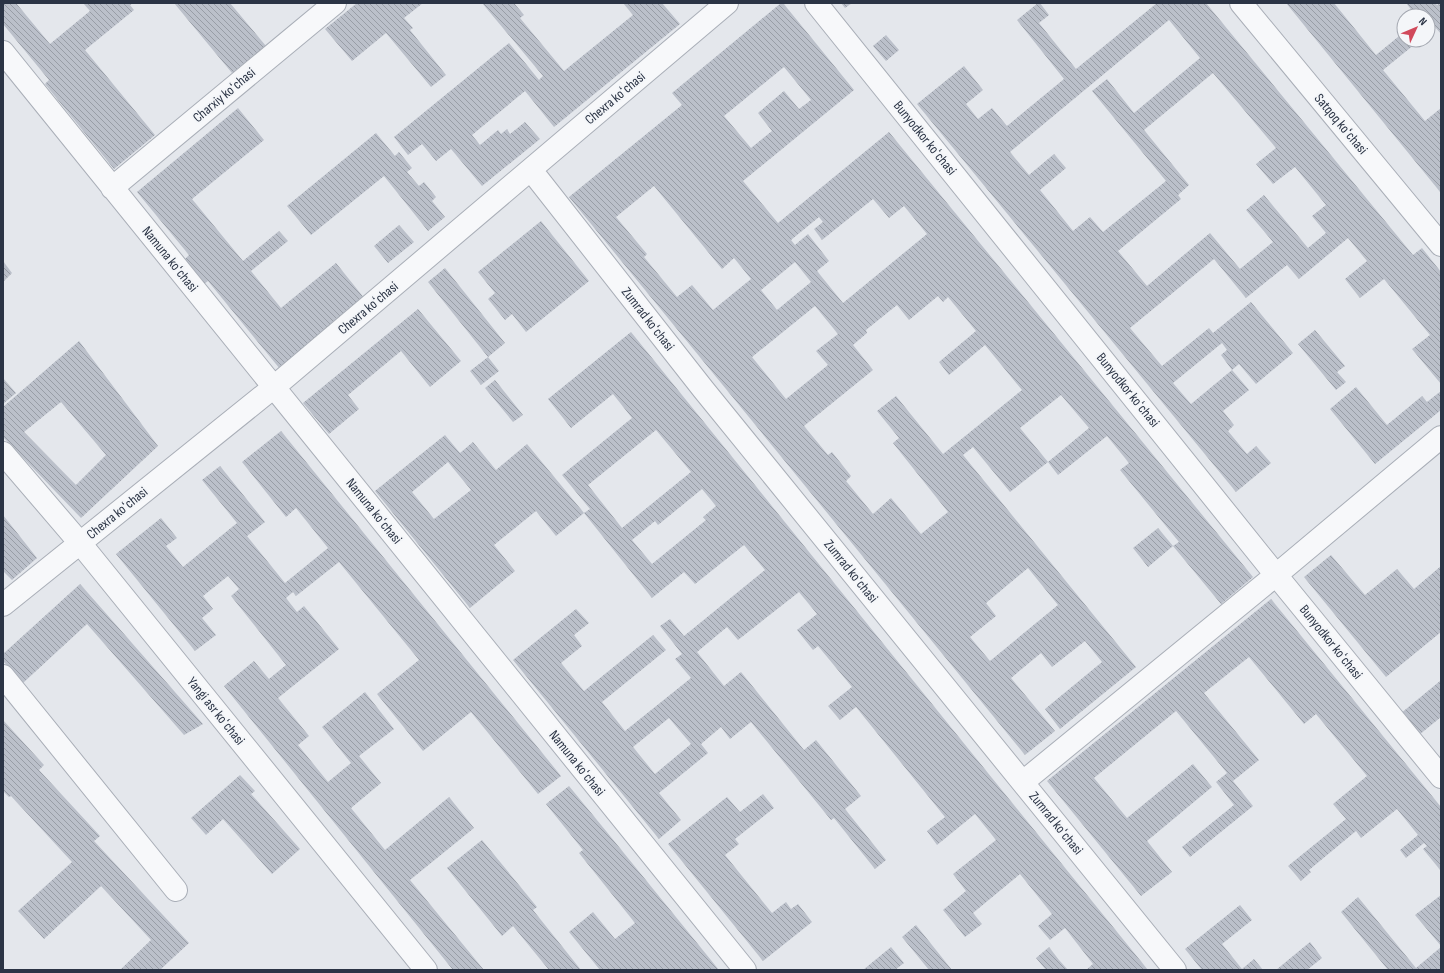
<svg xmlns="http://www.w3.org/2000/svg" width="1444" height="973" font-family="'Sofia Sans Condensed',sans-serif">
<style>
.building{fill:url(#building-back-hatch);fill-rule:evenodd}
.lines{fill:none;stroke-linecap:round;stroke-linejoin:round}
.minor-casing{stroke:#a9aeb7;stroke-width:24}
.minor{stroke:#f7f8fa;stroke-width:22}
.labels{text-anchor:middle;dominant-baseline:central;stroke-width:4;stroke-linejoin:round;paint-order:stroke}
.street-label{font-size:14px;fill:#2b3445;stroke:#f4f6f9}
</style>
<defs>
<pattern id="building-back-hatch" width="6" height="6" patternUnits="userSpaceOnUse"><rect width="6" height="6" fill="#bbc0ca"/><path d="M-1 5l2 2M0 0l6 6M5-1l2 2" fill="none" stroke="#989da6"/></pattern>
</defs>
<rect width="100%" height="100%" fill="#e4e7ec"/>
<path class="building" d="M3,3H16L50,44L90,11L83,3H133L130,5L134,10L85,50L155,135L114,169L45,84L49,80L3,24Z
M174,3H230L266,46L232,73Z
M357,3H423L404,18L413,28L410,30L446,75L431,87L386,33L352,61L325,29Z
M482,3H514L524,15L520,18L564,71L633,15L623,3H662L680,24L554,127L525,91L472,135L480,145L498,130L501,134L507,129L510,134L525,122L540,139L482,186L451,149L436,161L422,144L408,155L394,137L509,43L539,80L543,76Z
M781,3H783L854,90L743,181L778,223L889,132L1253,577L1221,604L1173,546L1179,542L1120,470L1129,463L1107,436L1058,475L1048,462L1010,492L973,447L963,455L1136,667L1060,729L1045,709L1102,662L1085,641L1052,667L1041,653L1011,678L1055,731L1025,755L569,197L682,105L672,93ZM784,67L811,100L799,109L784,91L758,113L772,131L751,148L724,116ZM654,186L722,269L734,258L751,279L713,310L692,285L677,297L644,257L647,254L616,217ZM873,199L889,218L904,206L927,234L843,303L817,271L829,261L808,234L795,245L791,240L819,217L823,222L814,229L822,240ZM795,262L811,282L777,310L761,290ZM938,296L943,302L948,297L976,331L939,362L949,375L985,345L1022,390L943,454L896,396L877,411L899,438L893,443L948,512L921,534L891,498L873,514L846,481L851,476L832,452L828,455L804,426L873,370L853,345L867,333L866,330L897,305L909,320ZM815,306L838,334L816,351L828,365L786,399L752,357ZM1061,395L1089,428L1048,462L1020,428ZM1028,568L1058,605L990,661L970,637L996,616L986,603Z
M841,3H852L845,8Z
M1038,3H1040L1049,15L1039,23L1076,69L1157,3H1206L1413,255L1422,248L1441,272V384L1412,349L1430,335L1384,279L1360,298L1345,279L1367,261L1348,238L1299,279L1287,265L1246,298L1214,259L1130,328L1162,366L1209,328L1213,333L1251,302L1293,353L1256,384L1239,364L1232,370L1221,355L1227,350L1222,343L1173,383L1191,404L1232,370L1249,390L1223,411L1234,425L1228,431L1247,454L1256,446L1271,463L1236,492L917,104L964,66L983,90L966,104L978,119L992,108L1007,126L1064,79L1017,20ZM1169,20L1200,58L1134,113L1107,79L1092,91L1166,181L1103,232L1090,217L1073,231L1040,190L1066,168L1054,154L1029,175L1010,152ZM1213,73L1276,148L1256,164L1273,184L1295,167L1326,205L1312,216L1326,233L1308,248L1264,195L1246,210L1273,242L1240,269L1210,233L1147,286L1118,251L1181,199L1178,195L1189,185L1144,130Z
M1286,3H1334L1376,55L1404,32V40H1420L1383,70L1425,121L1441,108V193Z
M1406,3H1435L1437,5L1441,3V34L1435,27L1428,33V16H1416Z
M886,35L899,50L886,61L873,46Z
M238,108L264,140L192,199L243,261L279,231L288,241L251,271L281,308L336,263L365,299L280,369L208,281L204,284L184,260L189,255L137,192Z
M376,133L395,156L399,152L412,168L407,172L419,186L424,182L436,197L432,201L445,217L428,231L384,176L311,235L287,206Z
M541,221L589,281L526,332L512,314L505,320L488,299L495,293L478,272Z
M399,225L414,242L388,263L374,246Z
M3,261L12,273L3,282Z
M445,268L505,343L488,357L428,282Z
M418,309L461,361L430,387L401,351L348,395L359,409L329,434L303,403Z
M1315,330L1345,366L1337,372L1346,382L1336,390L1298,344Z
M631,332L992,778L1148,970H1086L1093,964L1065,928L1050,940L1038,926L1052,914L1020,874L973,913L982,924L965,937L943,910L966,891L953,874L996,840L975,814L937,845L927,831L945,817L856,707L840,720L828,706L852,687L818,646L813,650L797,630L817,614L799,592L738,640L727,627L697,652L724,686L741,672L804,750L816,740L861,796L845,809L886,860L875,869L834,818L831,820L751,722L730,739L721,727L701,744L708,753L659,793L681,820L659,839L593,758L513,660L576,609L589,623L574,635L582,646L561,663L584,691L653,635L666,650L602,702L625,731L691,678L675,659L682,654L660,626L670,619L684,636L765,570L744,545L695,584L684,572L652,598L584,513L590,509L562,475L632,418L613,394L571,428L548,399ZM656,430L691,472L622,528L588,485ZM702,489L716,506L703,517L706,520L652,564L632,540L655,521L658,525ZM669,718L691,744L655,774L633,747Z
M79,341L158,446L81,518L3,437V407ZM61,402L106,455L76,485L24,432Z
M488,357L499,371L481,385L470,371Z
M3,378L16,393L3,404Z
M495,380L523,415L513,422L485,388Z
M1356,387L1387,425L1422,396L1427,402L1441,391V410L1375,464L1330,409Z
M281,431L561,776L538,794L471,712L423,751L377,694L419,660L339,562L296,596L293,592L286,598L297,612L304,606L339,649L278,698L309,736L298,745L328,782L351,763L322,727L365,692L394,729L359,756L381,783L351,808L385,850L449,797L474,828L410,880L484,970H453L224,686L254,661L269,679L286,665L231,596L239,589L228,576L203,596L213,609L202,618L216,635L195,651L116,554L161,518L177,538L166,546L183,567L237,523L202,480L220,466L265,522L247,536L285,583L328,548L296,508L286,517L242,462Z
M445,435L460,453L473,442L496,470L527,444L584,513L556,536L536,511L494,545L515,571L470,608L375,491ZM448,462L471,490L434,519L412,492Z
M3,515L37,558L12,580L3,571Z
M1158,528L1173,546L1148,567L1133,548Z
M1331,555L1365,595L1397,569L1414,589L1441,566V632L1386,677L1304,577Z
M80,584L103,610L203,724L184,735L87,624L23,683L3,661V654Z
M1271,599L1441,807V871L1423,849L1427,846L1424,843L1406,858L1400,850L1418,835L1397,809L1361,838L1356,831L1309,870L1311,872L1301,881L1288,866L1346,819L1333,804L1367,776L1316,714L1304,724L1249,657L1204,693L1259,760L1233,781L1253,806L1190,857L1182,847L1234,805L1216,782L1227,773L1176,711L1094,778L1127,818L1193,764L1212,787L1147,841L1172,872L1141,896L1047,781Z
M1440,681L1441,683V717L1419,735L1400,714Z
M3,720L44,765L39,770L100,836L94,841L189,943L160,970H120L151,940L101,886L44,939L18,911L72,862L11,796L9,797L3,791Z
M240,775L255,791L251,794L300,849L272,874L223,819L206,835L191,818Z
M569,786L606,831L719,970H600L569,932L593,912L615,939L635,923L579,853L583,850L546,804Z
M763,794L774,808L735,839L739,844L725,855L772,913L786,902L791,909L798,904L812,922L763,961L668,844L727,797L740,812Z
M482,840L537,907L533,910L581,970H549L513,926L502,936L447,868Z
M1441,895V946L1415,915Z
M1358,897L1416,968L1441,947V970H1388L1341,912Z
M1240,905L1252,920L1222,944L1242,969L1254,959L1263,970H1202L1185,949Z
M916,925L952,970H929L902,937Z
M1310,942L1322,958L1307,970H1276Z
M891,947L904,963L895,970H863Z
M1049,947L1059,960L1068,970H1046L1036,958Z"/>
<g class="lines">
<g class="minor-casing">
<path id="minor" d="M816,3L1276,575L1441,777
M1241,3L1441,245
M3,52L745,970
M531,170L703,389L1175,970
M112,188L335,3
M3,453L80,543L426,970
M3,605L274,387L727,3
M3,676L176,890
M1023,782L1276,575L1441,437"/>
</g>
<use href="#minor" class="minor"/>
</g>
<g class="labels">
<g class="street-label">
<text transform="translate(224 95) rotate(-40)">Charxiy koʻchasi</text>
<text transform="translate(615 98) rotate(-40)">Chexra koʻchasi</text>
<text transform="translate(1341 124) rotate(50)">Satqoq koʻchasi</text>
<text transform="translate(925 138) rotate(51)">Bunyodkor koʻchasi</text>
<text transform="translate(170 259) rotate(51)">Namuna koʻchasi</text>
<text transform="translate(368 308) rotate(-40)">Chexra koʻchasi</text>
<text transform="translate(648 319) rotate(52)">Zumrad koʻchasi</text>
<text transform="translate(1128 390) rotate(51)">Bunyodkor koʻchasi</text>
<text transform="translate(374 511) rotate(51)">Namuna koʻchasi</text>
<text transform="translate(117 513) rotate(-39)">Chexra koʻchasi</text>
<text transform="translate(851 571) rotate(51)">Zumrad koʻchasi</text>
<text transform="translate(1331 642) rotate(51)">Bunyodkor koʻchasi</text>
<text transform="translate(216 711) rotate(51)">Yangi asr koʻchasi</text>
<text transform="translate(577 763) rotate(51)">Namuna koʻchasi</text>
<text transform="translate(1056 823) rotate(51)">Zumrad koʻchasi</text>
</g>
</g>
<rect width="1444" height="973" fill="none" stroke="#2b3445" stroke-width="8"/>
<g transform="translate(1416 28) rotate(46)"><circle r="19" fill="#f4f6f9" stroke="#a4a8b1"/>
<path d="M0-3L7 15L0 10L-7 15Z" fill="#d1495b"/>
<text y="-6" font-size="11" font-weight="bold" text-anchor="middle" fill="#2b3445">N</text>
</g>
</svg>
